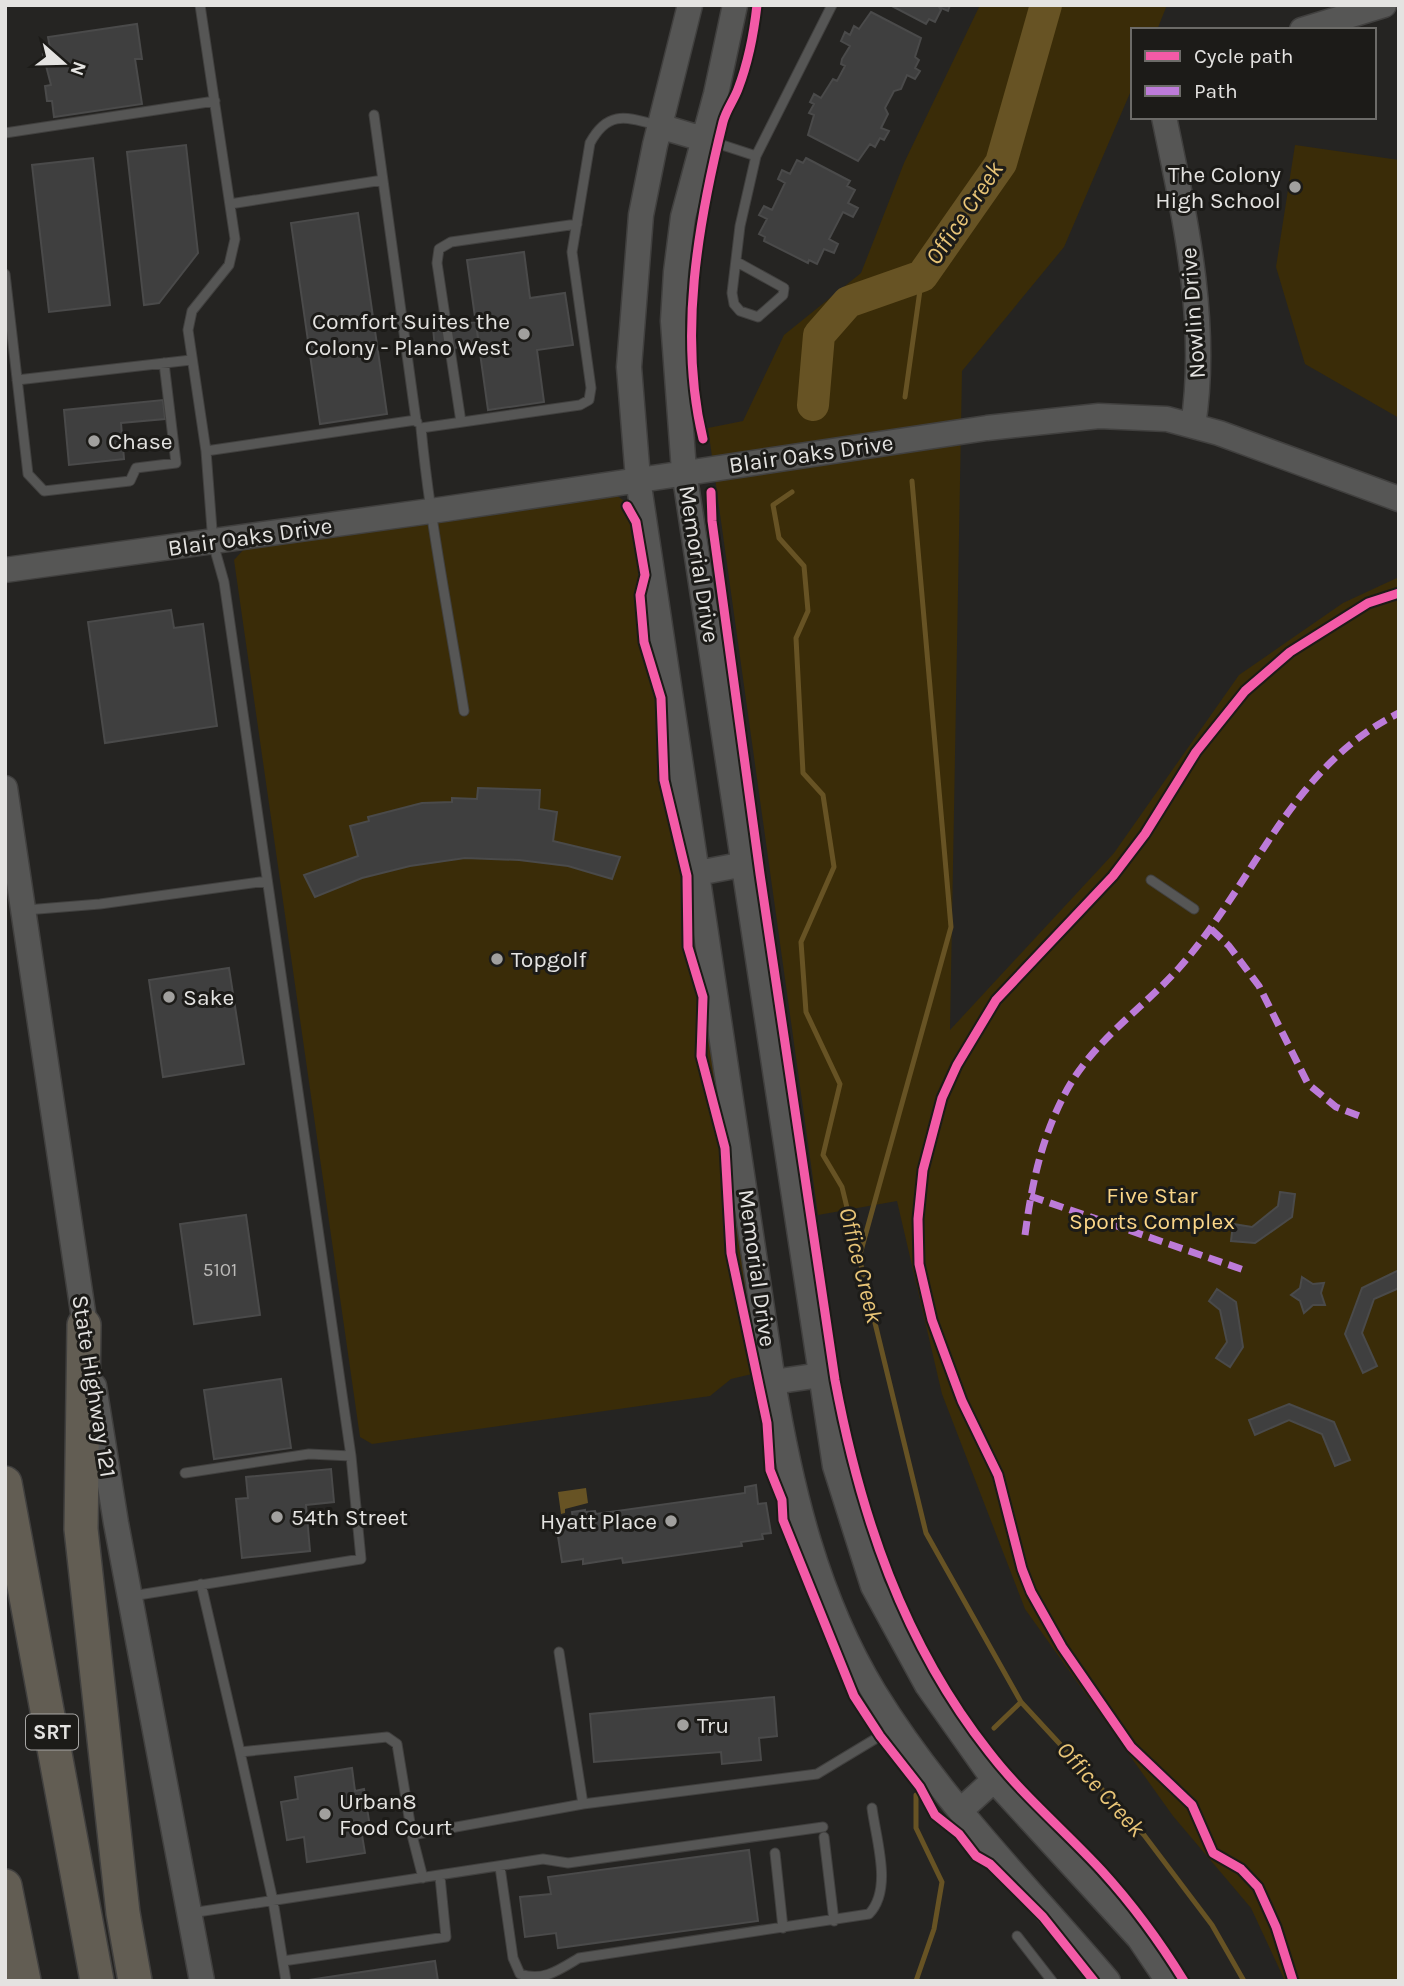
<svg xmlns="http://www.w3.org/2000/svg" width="1404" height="1986" font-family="Karla,sans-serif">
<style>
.green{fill:#3a2c08}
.water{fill:#675324}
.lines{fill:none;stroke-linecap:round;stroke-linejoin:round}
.stream{stroke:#675324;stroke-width:5}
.river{stroke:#675324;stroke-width:32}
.building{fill:#3f3f3f;stroke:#4a4a4a;stroke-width:2}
.lane-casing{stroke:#41403f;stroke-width:11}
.secondary-casing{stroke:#41403f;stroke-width:27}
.highway-casing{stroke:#41403f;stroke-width:36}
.lane{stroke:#565655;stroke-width:9}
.secondary{stroke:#565655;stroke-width:24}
.highway{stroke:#625d53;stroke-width:33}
.quiet{stroke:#bd7bd9;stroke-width:7;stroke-dasharray:14 7;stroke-linecap:butt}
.cycleway-casing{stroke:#1c1b18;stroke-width:13}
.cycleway{stroke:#f35aa7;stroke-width:9}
.poi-dot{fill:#a1a09e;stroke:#1c1b18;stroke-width:2.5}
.labels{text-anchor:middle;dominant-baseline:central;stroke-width:6;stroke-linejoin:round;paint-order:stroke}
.number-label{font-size:19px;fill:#bbbab8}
.shield{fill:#1c1b18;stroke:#a8a7a5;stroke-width:2}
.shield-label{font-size:21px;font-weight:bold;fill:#e4e3e1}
.poi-label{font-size:23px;fill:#e4e3e1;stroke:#1c1b18;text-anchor:start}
.street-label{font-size:23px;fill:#e4e3e1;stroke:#1c1b18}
.park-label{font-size:23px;fill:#fbd688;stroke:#1c1b18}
.water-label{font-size:24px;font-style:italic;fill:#e9c577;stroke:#1c1b18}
</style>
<rect width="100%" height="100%" fill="#252422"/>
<path class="green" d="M980,5H1167L1157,30H1133V86L1064,247L962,371L950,1030L1114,853L1239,675L1343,603L1399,577V1981H1285L1251,1908L1173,1816L1025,1609L942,1394L897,1201L818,1215L708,428L743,421L784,335L861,273L904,163Z
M1295,145L1399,160V418L1305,364L1276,267Z
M616,495L634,508L761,1361L752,1374L731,1379L710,1396L372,1444L360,1437L234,560L245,548Z"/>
<path class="water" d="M586,1488L588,1503L565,1509V1513L561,1514L558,1492Z"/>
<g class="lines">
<path class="stream" d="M905,397L922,276
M792,492L773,505L779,538L804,566L808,611L796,638L803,773L823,795L834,867L801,942L806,1012L840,1084L823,1155L842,1187L926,1533L1021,1702L1144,1835L1212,1925L1244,1981
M859,1258L951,927L912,481
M994,1728L1021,1702
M916,1981L934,1929L942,1882L916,1828V1795"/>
<path class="river" d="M813,405L819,335L848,302L922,276L1001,163L1046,5"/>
</g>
<path class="building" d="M890,5H950L948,11L939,7L941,10L935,22L929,19L926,24Z
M871,12L921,38L915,57L919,60L915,68L920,71L915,79L907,75L901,89L894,91L885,108L888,114L881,128L889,131L884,140L880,138L875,147L870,144L858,161L808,135L814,115L809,113L814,104L810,102L814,94L821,98L833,79L837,81L845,66L841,64L842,59L850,46L841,41L845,32L850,35L854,26L859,29Z
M137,24L142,59H135L142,104L54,117L52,101H47L45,86L51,85L43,54L51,53L48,37Z
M186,145L198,253L159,303L144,305L127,152Z
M93,158L110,305L49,312L32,165Z
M806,158L850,181L847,186L855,190L848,203L858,208L853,217L843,212L829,239L838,244L834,253L824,249L817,264L809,260L808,263L764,241L765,237L759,234L767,219L759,215L764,206L772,210L785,183L778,179L782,170L790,174L797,160L803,163Z
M358,213L387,414L320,424L291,223Z
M524,252L530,298L565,293L573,345L537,350L544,402L488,410L467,260Z
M476,322L479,345L435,350L433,327Z
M163,400L165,419L121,423L124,459L69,465L64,410Z
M171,610L174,628L203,624L217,726L105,743L88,622Z
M478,788L540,790L539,809L557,812L553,841L620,857L612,879L568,866L519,860L465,858L410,866L362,878L315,897L304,875L358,856L350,826L369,821L368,817L422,803L452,802V798L477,799Z
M229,968L244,1064L163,1077L149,980Z
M1280,1192L1295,1194L1292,1217L1255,1243L1231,1241L1233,1224L1252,1227L1278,1206Z
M246,1215L260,1315L194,1324L180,1224Z
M1399,1270V1288L1374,1299L1362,1333L1377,1366L1363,1373L1345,1334L1362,1288Z
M1302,1277L1313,1284L1324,1283L1321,1293L1325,1305H1313L1304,1313L1300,1301L1291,1295L1300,1288Z
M1217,1289L1236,1302L1243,1347L1230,1367L1216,1358L1227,1342L1220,1310L1209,1301Z
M281,1379L291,1448L214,1459L204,1390Z
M1289,1404L1334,1422L1350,1460L1335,1466L1322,1434L1289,1420L1255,1435L1249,1420Z
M331,1469L334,1502L306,1505L310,1551L242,1558L236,1499L248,1498L246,1477Z
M756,1485L758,1504L766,1503L771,1533L762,1534L763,1539L741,1542L742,1546L623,1563L622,1558L583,1564V1559L562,1562L557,1530L574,1527L572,1512L585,1510V1512L595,1511L596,1514L745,1493V1487Z
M774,1697L777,1736L759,1738L761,1760L722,1764L721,1752L594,1762L590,1714Z
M352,1768L355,1791L364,1789L370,1827L361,1829L365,1853L307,1862L304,1837L287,1840L281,1802L298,1799L295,1777Z
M749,1850L758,1921L558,1948L556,1933L525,1937L520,1897L551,1894L548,1877Z
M435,1961L438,1981H302Z"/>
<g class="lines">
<g class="lane-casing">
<path id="lane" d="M374,115L416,420
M5,133L215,101
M704,139L756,156
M230,204L383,180
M737,262L784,288L783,295L758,317L740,311L734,304L732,293L740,226L756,156L832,5
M5,274L28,474L44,491L130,481L136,468L176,463L164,363
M17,380L191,360
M461,422L437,263L439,249L451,242L577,224
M206,451L416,420L417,422
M464,711C449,616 430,523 421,428L580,405L589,400L591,388L572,252L590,143C608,110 626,117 657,125
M1151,880L1194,909
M26,910L100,904L267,881
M185,1473L309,1454L351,1456
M201,1584L240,1752
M132,1596L361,1559L351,1456L224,582L213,543L206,451L188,330L192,311L229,265L235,239L200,5
M559,1652L583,1804L817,1774L895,1727
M412,1835L583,1804
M824,1837L834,1921
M775,1853L783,1928
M500,1867L513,1958L520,1974C543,1982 559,1970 579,1958L869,1914C893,1889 876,1840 872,1808
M191,1913L543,1859L568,1863L823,1827
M1017,1936L1052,1981
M283,1961L446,1937L440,1877
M286,1981L273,1901L240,1752L387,1737L397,1744L412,1835L423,1878"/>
</g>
<g class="secondary-casing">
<path id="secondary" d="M690,5L655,145L641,215L629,367L638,479L773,1382C791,1490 817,1598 874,1692C939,1798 1028,1887 1108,1981
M735,5L716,94L683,217L676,272L673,321L684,471L835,1466L873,1586L927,1685L994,1780L1139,1938L1168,1981
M1302,30L1384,5
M1164,117C1185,218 1209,323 1193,426
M659,126L703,139
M5,570L445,509L987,428L1099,416L1167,419L1219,433L1399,499
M5,788L87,1339
M698,873L745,864
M773,1382L821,1375
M94,1386L116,1523L202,1981
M960,1811L994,1780"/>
</g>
<g class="highway-casing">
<path id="highway" d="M84,1325L81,1529L123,1913L135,1981
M5,1483L97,1981
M5,1886L24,1981"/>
</g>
<use href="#lane" class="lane"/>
<use href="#secondary" class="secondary"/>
<use href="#highway" class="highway"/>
<path class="quiet" d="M1211,929L1229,946L1259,986L1308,1084L1336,1107L1362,1117
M1030,1196L1244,1270
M1025,1235C1032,1182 1042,1135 1068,1088C1095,1040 1143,1008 1179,968C1255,882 1291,766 1399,713"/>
<g class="cycleway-casing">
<path id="cycleway" d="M703,439C678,336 698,223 723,122C726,110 734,100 738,89C748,63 754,32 757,5
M711,492L712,521L760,874L835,1380C860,1514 903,1643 989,1752C1022,1795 1065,1831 1102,1871C1133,1905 1160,1942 1184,1981
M627,506L636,522L645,575L640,595L644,642L661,698L664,780L687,876L688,947L703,997L701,1056L725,1148L731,1253L767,1423L770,1470L782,1500L783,1520L854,1696L880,1736L920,1787L935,1815L959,1834L976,1856L990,1864L1043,1917L1094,1981
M1293,1981L1276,1927L1258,1887L1241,1869L1213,1853L1192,1805L1131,1747L1062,1647L1031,1592L1022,1569L998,1475L962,1401L932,1320L919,1264L918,1219L923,1170L942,1098L957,1065L996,1000L1113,876L1145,834L1196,752L1245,691L1290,652L1368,603L1399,593"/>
</g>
<use href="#cycleway" class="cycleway"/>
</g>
<g class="poi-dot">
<circle cx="1295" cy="187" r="7"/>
<circle cx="524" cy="334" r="7"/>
<circle cx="94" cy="441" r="7"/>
<circle cx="497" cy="959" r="7"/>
<circle cx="169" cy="997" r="7"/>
<circle cx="277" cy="1517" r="7"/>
<circle cx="671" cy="1521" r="7"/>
<circle cx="683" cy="1725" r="7"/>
<circle cx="325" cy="1814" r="7"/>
</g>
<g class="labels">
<g class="number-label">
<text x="220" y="1270">5101</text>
</g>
<rect class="shield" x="26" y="1714.5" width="52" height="35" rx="5"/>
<g class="shield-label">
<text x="52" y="1732">SRT</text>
</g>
<g class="poi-label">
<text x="1281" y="174" text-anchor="end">The Colony<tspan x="1281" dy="26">High School</tspan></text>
<text x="510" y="321" text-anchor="end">Comfort Suites the<tspan x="510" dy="26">Colony - Plano West</tspan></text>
<text x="108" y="441">Chase</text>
<text x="511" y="959">Topgolf</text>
<text x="183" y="997">Sake</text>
<text x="291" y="1517">54th Street</text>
<text x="657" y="1521" text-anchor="end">Hyatt Place</text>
<text x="697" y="1725">Tru</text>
<text x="339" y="1801">Urban8<tspan x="339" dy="26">Food Court</tspan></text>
</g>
<g class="street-label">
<text transform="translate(1193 313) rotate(-94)">Nowlin Drive</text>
<text transform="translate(811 454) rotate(-8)">Blair Oaks Drive</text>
<text transform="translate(250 537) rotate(-8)">Blair Oaks Drive</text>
<text transform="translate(699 564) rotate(81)">Memorial Drive</text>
<text transform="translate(757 1268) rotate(82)">Memorial Drive</text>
<text transform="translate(94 1386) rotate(81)">State Highway 121</text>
</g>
<g class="park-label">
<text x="1152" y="1195">Five Star<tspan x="1152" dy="26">Sports Complex</tspan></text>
</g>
<g class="water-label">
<text transform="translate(964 213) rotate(-56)">Office Creek</text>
<text transform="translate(861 1265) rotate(76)">Office Creek</text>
<text transform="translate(1101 1789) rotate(48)">Office Creek</text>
</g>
</g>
<rect width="1404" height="1986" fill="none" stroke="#e4e3e1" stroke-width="14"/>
<rect x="1131" y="28" width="245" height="91" fill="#1c1b18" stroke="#6c6b68" stroke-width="2"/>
<rect x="1145" y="51" width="35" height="10" fill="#f35aa7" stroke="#6c6b68" stroke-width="2"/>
<text x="1194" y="63" font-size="21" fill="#e4e3e1">Cycle path</text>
<rect x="1145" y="86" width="35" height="10" fill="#bd7bd9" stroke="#6c6b68" stroke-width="2"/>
<text x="1194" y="98" font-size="21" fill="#e4e3e1">Path</text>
<g transform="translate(63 63) rotate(110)" stroke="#1c1b18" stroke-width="5" paint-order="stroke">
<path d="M0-5L12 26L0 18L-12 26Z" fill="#e4e3e1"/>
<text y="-10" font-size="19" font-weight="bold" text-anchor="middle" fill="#e4e3e1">N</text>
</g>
</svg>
